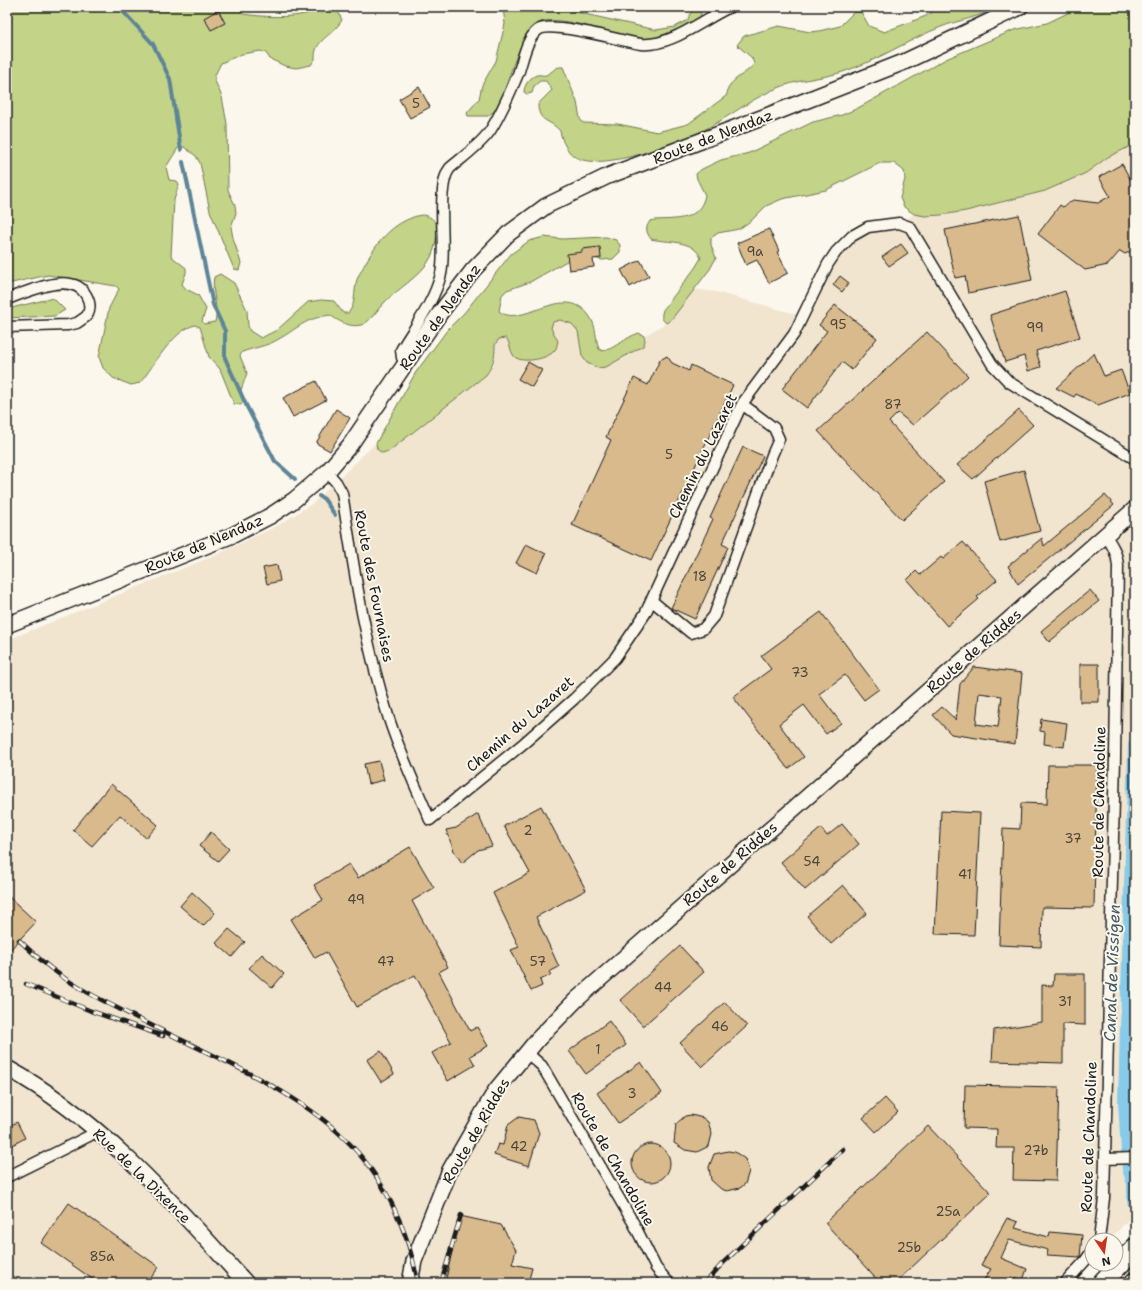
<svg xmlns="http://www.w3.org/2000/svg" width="1142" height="1290" font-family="'Shantell Sans',sans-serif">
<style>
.built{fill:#f1e5d0}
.green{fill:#c3d388;stroke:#707852}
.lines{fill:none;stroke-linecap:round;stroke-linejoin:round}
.stream{stroke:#5d8497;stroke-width:4}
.canal{stroke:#88cae9;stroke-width:14}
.building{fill:#d9ba8d;stroke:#1c1c1c;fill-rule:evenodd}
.street-casing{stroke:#1c1c1c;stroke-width:13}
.secondary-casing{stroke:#1c1c1c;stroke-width:18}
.highway-casing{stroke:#1c1c1c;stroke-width:22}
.street{stroke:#fbf7ec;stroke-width:10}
.secondary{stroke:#fbf7ec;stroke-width:15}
.highway{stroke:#fbf7ec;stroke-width:19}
.rail-casing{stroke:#1c1c1c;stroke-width:4.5}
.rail{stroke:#fbf7ec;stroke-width:3;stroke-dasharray:9;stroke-linecap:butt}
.labels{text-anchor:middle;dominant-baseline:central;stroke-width:4;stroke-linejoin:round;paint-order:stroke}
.number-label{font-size:13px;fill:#4b4438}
.street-label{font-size:15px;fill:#1c1c1c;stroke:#fbf7ec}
.water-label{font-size:16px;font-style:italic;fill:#425964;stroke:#fbf7ec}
</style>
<rect width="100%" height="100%" fill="#fbf7ec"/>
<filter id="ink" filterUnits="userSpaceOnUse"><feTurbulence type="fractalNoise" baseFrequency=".025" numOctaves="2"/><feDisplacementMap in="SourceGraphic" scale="8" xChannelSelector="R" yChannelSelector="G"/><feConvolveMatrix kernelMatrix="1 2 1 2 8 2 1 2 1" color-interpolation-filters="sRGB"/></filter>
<g filter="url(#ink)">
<path class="built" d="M1135,144V1213L1109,1240H1092V1258L1068,1283H7V640L216,555L277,526L313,503L376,443L377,449L389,451L486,375L493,366L495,356V345L499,339L506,338L510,343L513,354L558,341L551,328L553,322L560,320L572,324L578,331L582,356L587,363L645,341L644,336L671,320L693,289L716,292L796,314L836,246L865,224L880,220L907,219L914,214L925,216L941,215L966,211L1032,195L1086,173L1108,157Z"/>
<path class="green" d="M7,7H240L243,14C262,17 306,20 320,7H336L342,20C332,37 314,39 315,59L311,65L296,68L285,66L270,59L266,53L260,51L242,54L221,63L215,75V81L222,97L227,124L228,190L235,205L236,213L231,227L233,238L241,263L239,270L234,269L210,211L200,163L196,156L184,147L178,148L166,167L169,180L177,181L179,184L174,200L171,256L186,268V273L182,284L186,289L198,295L206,309L202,321L204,324L215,322C219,308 211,292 214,277L220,274L234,283L247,310L248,326L250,331L261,338L277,330L308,302L321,300L334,301L343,313H348C358,303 352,287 359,275C371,252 385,228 411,218C423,213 429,214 437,224C437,236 436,246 431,257C422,276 395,290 381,306C376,312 369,323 361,325C350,328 338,321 330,315C303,319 299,328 277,340C267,346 253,348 242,352L240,356L247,373L241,390L243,401L241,405L234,404L220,369L209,357L200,327L195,325C172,331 154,366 140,383L131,385L113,378L103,368L99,357L109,308L119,289L116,286L48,275L7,284Z
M503,7H564L576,12L656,30L675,27L688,20C689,14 692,11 697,8L701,12L700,19C685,27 670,38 652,39C628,41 553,10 537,24C514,46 510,82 497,109L488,116H468L467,113L479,99L482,85L496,61L505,24Z
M940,7H995C980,18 958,20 941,27C910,39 882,58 851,69C829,78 805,78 783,86C754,96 730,117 702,131C676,144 604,171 577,158C567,153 562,141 560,131C550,119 538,123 538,104L552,90L546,81H540L534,86L532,93L527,94L524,92C524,85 530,77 537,75C539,74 543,76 546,75C553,72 555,66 563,67L577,102L580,119L583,123L618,124L657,132L688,124L726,96C728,93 727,89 729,87C734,77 748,73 754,64L752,58L737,45L744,36L779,26L810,32L819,31L840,26L854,12H861L869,26L884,32L926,16Z
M1080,7H1135V144L1108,157L1086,173L1045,191L966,211L941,215L925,216L914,214L904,207L900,198L905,179L904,171L894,163H880L826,190L782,199L766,206L752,220L739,229L718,233L711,238V245L716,258L710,269L671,320L666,323C661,319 661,316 663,310L695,268L701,258C693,239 668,243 651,239C646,232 645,228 650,221L655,220C676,219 700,221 705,195L697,179L696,174L702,169L721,160L749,153L813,122L842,115L858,108L946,59L1014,30L1047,23Z
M544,237L562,239L606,237L616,240L620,245V252L613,259L602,260L589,257L572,258L530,282L507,290L502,295L499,311C521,330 566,280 590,317C597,327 595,338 599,349L603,351C616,348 626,337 639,333L644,336L645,341L643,346L606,367L598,368L587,363L582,356L578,331L572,324L560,320L553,322L551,328L558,341C557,343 557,348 555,350C549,359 525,363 516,358C510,354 511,344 506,338L499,339L495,345C495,358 493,365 486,375L389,451L382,453L377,449L376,443L416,372L448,329L464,313L511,254L529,241Z
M53,298L65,310L55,316L7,318V309Z"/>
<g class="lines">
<path class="stream" d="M119,7L153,44L170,79L181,150
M183,162L213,305L225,331V358L247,407L275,461L295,479
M319,496L324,499L335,515"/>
<path class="canal" d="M1134,1201V1184L1129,1168L1125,1102L1135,745"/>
</g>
<path class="building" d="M218,10L225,23L211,30L204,18Z
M419,87L430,107L410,118L399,99Z
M1122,164L1135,188V249L1125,254L1120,251L1108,265L1085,270L1038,234L1060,205L1063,207L1073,200L1098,203L1110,196L1099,177Z
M1019,215L1032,280L968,293L965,276L955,278L945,230Z
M769,229L779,251L777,252L788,273L769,283L757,260L746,265L737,243Z
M901,244L908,253L889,266L882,257Z
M600,247L601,258L593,259L594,267L569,270L567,254L582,252V249Z
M640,260L649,276L630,287L621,270Z
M840,276L849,283L842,292L833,285Z
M1065,291L1080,337L1036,351L1041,367L1028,371L1024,356L1005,362L990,315Z
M835,305L877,338L852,370L842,362L807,408L782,389L827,331L819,325Z
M927,332L968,376L913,425L898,413L889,422L944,482L902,520L818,431Z
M1094,353L1104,376L1121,370L1130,393L1098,405L1076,394L1074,397L1056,388Z
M667,356L672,363L689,371L691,365L733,385L651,561L572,525L611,440L606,437L634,378L648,385L660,360Z
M528,362L542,370L532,387L518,379Z
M316,381L326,400L293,417L283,398Z
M336,409L350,418L330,451L316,443Z
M1019,410L1033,425L973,479L957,465Z
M743,447L763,456L722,544L728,547L695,619L671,608L713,519L710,518Z
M1024,470L1040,531L1000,542L984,481Z
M1105,495L1114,505L1018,584L1008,566L1042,538L1044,546Z
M963,542L997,580L977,597L979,599L947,626L907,580L916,571L920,575L941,557L943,559Z
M526,544L546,554L537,573L516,563Z
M277,565L280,581L267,584L263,568Z
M1090,590L1099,601L1049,642L1041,631Z
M821,612L879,689L864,700L845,675L819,694L841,723L826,734L804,705L779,724L804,757L788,769L733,697L771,669L761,656Z
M1080,664H1099V702H1080Z
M974,667L1022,673L1015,744L951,734L933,715L942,707L956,720L960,684ZM979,693L1002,696L998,727L976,724Z
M1041,719L1067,723L1064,747L1044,744L1045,732L1040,731Z
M379,761L384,780L368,784L364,764Z
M1048,765H1097L1094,908L1042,907L1041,947L999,945L1003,828L1020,829L1021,803L1047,804Z
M111,784L158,825L146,838L120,815L92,846L73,830Z
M541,806L586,890L536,917L559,967L549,972L551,975L540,980L542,986L531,991L511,950L519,947L493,893L530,873L504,826Z
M941,811L980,813L974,935L935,934Z
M478,814L492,846L478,850L462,863L454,851L446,830L456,828Z
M842,824L859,844L805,890L781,862L821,828L827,836Z
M211,832L229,849L218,861L199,846Z
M410,847L434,888L412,901L448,967L439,972L470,1031L477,1027L488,1046L470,1056L475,1065L448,1081L432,1053L451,1042L415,975L357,1007L326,952L315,958L291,919L323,900L314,885L349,864L358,878Z
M843,885L867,913L831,944L807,916Z
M192,892L215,913L203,926L180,906Z
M7,895L36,922L7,953Z
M229,929L245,942L232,957L216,943Z
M680,946L704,972L643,1026L620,1000Z
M262,954L284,974L272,988L249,968Z
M1054,974H1085V1025L1063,1024V1063L992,1061L994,1030L1042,1022V985L1053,986Z
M725,1002L747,1026L702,1067L680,1043Z
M609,1021L626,1045L586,1074L569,1051Z
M381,1051L394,1074L381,1082L367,1060Z
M641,1062L662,1093L618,1123L597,1093Z
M965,1085L1059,1087L1056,1181L1013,1180L1014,1148H996L997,1129L964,1128Z
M885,1098L898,1112L876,1132L863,1118Z
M691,1115L703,1118L708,1122L712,1134L709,1146L697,1152L685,1150L674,1143L676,1124L685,1116Z
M519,1117L534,1120L539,1133L529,1166L494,1155L498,1144L503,1145L508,1125Z
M17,1122L25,1138L7,1148V1127Z
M928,1126L991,1193L895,1283H880L825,1223Z
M632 1163a19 19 0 1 1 38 0a19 19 0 1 1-38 0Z
M728,1151L735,1152L745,1159L749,1171L745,1184L740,1188L727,1191L721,1189L711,1180L709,1167L714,1154Z
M69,1203L159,1267L147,1283H98L41,1243Z
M460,1216L501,1225L516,1250L512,1264L532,1268L528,1283H445Z
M1007,1218L1018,1222L1015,1228L1049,1237L1050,1232L1082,1235L1080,1257L1047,1255L1048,1250L1009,1240L1001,1258L1027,1269L1023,1280L1015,1277L1011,1283H982L991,1269L981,1265Z"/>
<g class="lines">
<g class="street-casing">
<path id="street" d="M7,299C27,292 72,270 86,295C90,302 91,309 87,316L77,323L68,325L7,327
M407,361L402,358L401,350C416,325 434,302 441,274C447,247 435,186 450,168C463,157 480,145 490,131C501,114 510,93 518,74C523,60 526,39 538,30C551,20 621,41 641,44C671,47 703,19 730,7
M327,472L336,482L342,493C354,570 365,645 389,719C400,753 416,787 430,820L524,743L574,699L615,658L645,614L742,404L794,334L828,264L836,252L852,236L868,227L899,223L910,227L992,364L1009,382L1135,459
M651,600L691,633L703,629L714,616L772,455L779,439L774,428L742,404
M526,1052L542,1066L634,1224L656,1268L669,1283
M1105,1159L1135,1158
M7,1177L89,1136L97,1130
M1099,1240L1104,1198L1115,758L1118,566C1117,553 1113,546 1105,535
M1065,1283L1085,1261L1092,1251"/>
</g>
<g class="secondary-casing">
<path id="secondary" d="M7,625L233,535L270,516L294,500L327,472L350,445L440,313L473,270L508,234L546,206L608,176L764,117L904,62L1020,7
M7,1068C102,1120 174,1204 246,1283
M410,1283L414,1261L450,1170L496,1090L538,1039L576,1000L1135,509"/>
</g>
<g class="highway-casing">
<path id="highway" d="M1102,1283L1135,1248
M1134,1283L1135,1282"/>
</g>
<use href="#street" class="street"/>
<use href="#secondary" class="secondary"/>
<use href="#highway" class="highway"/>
<g class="rail-casing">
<path id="rail" d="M19,940C31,951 43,963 56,972C81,991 110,1004 137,1018C203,1052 290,1086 343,1137C384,1176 408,1229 418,1283
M26,984L91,1011L163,1036
M441,1283L461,1215
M705,1283L722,1264L843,1149"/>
</g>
<use href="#rail" class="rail"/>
</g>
</g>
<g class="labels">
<g class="number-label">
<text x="416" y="103">5</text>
<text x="755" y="251">9a</text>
<text x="838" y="324">95</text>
<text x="1035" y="327">99</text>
<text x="893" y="404">87</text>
<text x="669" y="454">5</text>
<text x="700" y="576">18</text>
<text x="800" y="672">73</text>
<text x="528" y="830">2</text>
<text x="1073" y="838">37</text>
<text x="812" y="861">54</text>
<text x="965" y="874">41</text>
<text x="356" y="899">49</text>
<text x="386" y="961">47</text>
<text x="538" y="961">57</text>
<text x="663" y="987">44</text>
<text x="1065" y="1001">31</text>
<text x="720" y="1026">46</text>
<text x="598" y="1049">1</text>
<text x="632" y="1093">3</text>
<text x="519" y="1146">42</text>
<text x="1036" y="1150">27b</text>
<text x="948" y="1211">25a</text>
<text x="909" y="1247">25b</text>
<text x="102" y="1256">85a</text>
</g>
<g class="street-label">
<text transform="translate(713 137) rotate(-21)">Route de Nendaz</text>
<text transform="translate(440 317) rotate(-54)">Route de Nendaz</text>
<text transform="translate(703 456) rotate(-64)">Chemin du Lazaret</text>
<text transform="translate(204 544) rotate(-23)">Route de Nendaz</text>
<text transform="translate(374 586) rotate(79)">Route des Fournaises</text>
<text transform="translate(974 651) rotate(-41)">Route de Riddes</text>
<text transform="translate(520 724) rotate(-41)">Chemin du Lazaret</text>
<text transform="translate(1099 802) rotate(-89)">Route de Chandoline</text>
<text transform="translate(730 864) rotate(-41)">Route de Riddes</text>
<text transform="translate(476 1131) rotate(-60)">Route de Riddes</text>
<text transform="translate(1089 1137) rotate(-88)">Route de Chandoline</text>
<text transform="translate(613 1159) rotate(60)">Route de Chandoline</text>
<text transform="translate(142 1176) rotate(44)">Rue de la Dixence</text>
</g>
<g class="water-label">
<text transform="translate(1112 973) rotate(-88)">Canal de Vissigen</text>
</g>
</g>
<rect width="1142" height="1290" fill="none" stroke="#fbf7ec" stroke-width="24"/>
<rect x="12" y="12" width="1118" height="1266" fill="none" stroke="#1c1c1c" stroke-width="1.5" filter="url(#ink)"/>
<g transform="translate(1104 1252) rotate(167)"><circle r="19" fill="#fbf7ec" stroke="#a29f99"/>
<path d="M0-3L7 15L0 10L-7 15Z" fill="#c8321e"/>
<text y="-6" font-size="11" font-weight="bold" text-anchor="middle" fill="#1c1c1c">N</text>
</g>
</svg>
